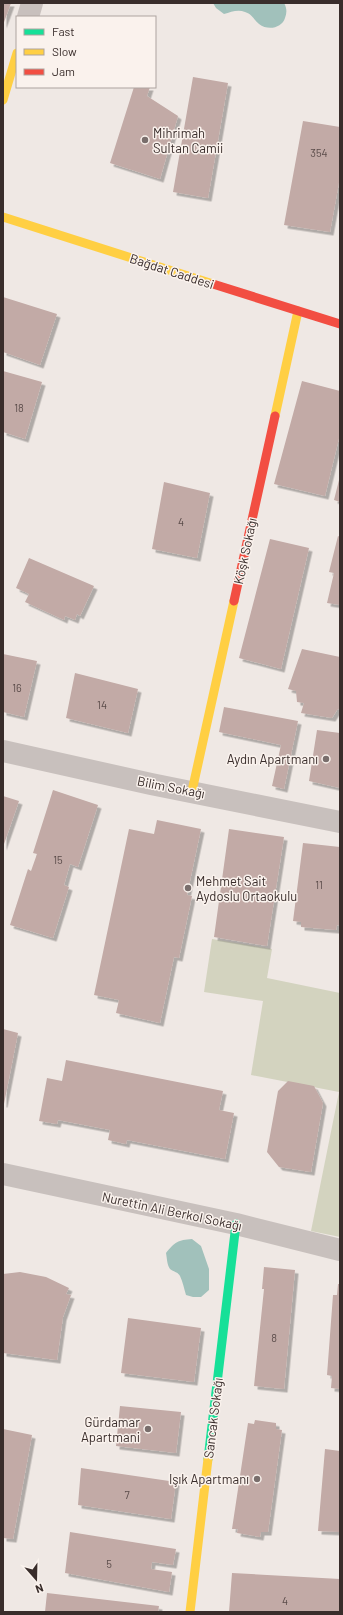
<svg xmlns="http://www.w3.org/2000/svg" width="343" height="1615" font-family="Barlow,sans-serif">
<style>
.green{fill:#d3d3bf}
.water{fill:#a1c1bb}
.building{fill:#c2aaa6;filter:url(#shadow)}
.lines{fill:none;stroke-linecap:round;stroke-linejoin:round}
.street{stroke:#c8c0bd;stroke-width:22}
.fast{stroke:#16e098;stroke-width:9}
.slow{stroke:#ffcf43;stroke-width:9}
.jam{stroke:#f24e42;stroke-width:9}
.poi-dot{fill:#796e6c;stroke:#faf2ed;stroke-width:1.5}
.labels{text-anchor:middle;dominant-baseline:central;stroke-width:3;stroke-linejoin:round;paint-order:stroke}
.number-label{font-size:11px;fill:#5b4c4a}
.poi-label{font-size:13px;fill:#392d2b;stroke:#faf2ed;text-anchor:end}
.street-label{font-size:13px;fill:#392d2b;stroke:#faf2ed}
</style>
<defs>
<filter id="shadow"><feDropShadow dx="3.5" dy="3.5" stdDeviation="0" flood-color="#0004"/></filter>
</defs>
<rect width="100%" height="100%" fill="#efe8e4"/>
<path class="green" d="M212,939L272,949L267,978L340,993V1237L311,1231L339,1092L251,1075L263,1001L204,992Z"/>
<path class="water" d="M213,3H284C287,8 287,13 285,18C282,28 268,31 259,24C254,20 252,14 245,12C238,9 231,12 224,14L216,8Z
M192,1239L201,1246L209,1269V1290L201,1297H193L186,1295C184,1289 183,1282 180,1276C178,1272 174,1272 170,1269C167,1265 167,1258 166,1253C175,1242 178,1240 192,1239Z"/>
<path class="building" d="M3,3H11L3,25Z
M193,77L228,83L208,198L173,192Z
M134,87H150L147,96L178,116L160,179L110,163Z
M303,121L340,127V177L330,232L284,225Z
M3,297L57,314L40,365L3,352Z
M3,371L42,382L25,439L3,432Z
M302,381L340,391V434L325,496L274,484Z
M339,480H340V502L334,500Z
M164,482L210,493L197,558L152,549Z
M338,536L340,537V605L327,603L334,573L329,572Z
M270,539L309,548L281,669L239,658Z
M29,558L94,586L80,616L77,614L75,620L65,616L64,620L25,602L29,594L16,588Z
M302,649L340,657V708L337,710L332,718L301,713L304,703L297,702L296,691L288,689Z
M3,654L37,661L24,717L3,712Z
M75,673L138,689L128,733L66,718Z
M224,707L298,721L284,789L272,786L281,745L219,732Z
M317,730L340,733V788L309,781Z
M53,790L98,805L78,867L70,864L64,885L69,887L53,938L10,925L28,869L31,871L37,854L33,853Z
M3,796L19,801L3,847Z
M157,820L201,829L187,895L192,896L179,958L174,957L160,1023L116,1013L119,1000L94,995L129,829L154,834Z
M229,829L284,837L267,946L214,937Z
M303,843L340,847V926L337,925L336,930L301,927V922L293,921Z
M3,1029L18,1033L4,1104H3Z
M66,1060L223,1091L219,1110L234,1113L225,1159L127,1140L126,1144L108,1140L110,1130L58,1120L57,1124L39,1121L47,1078L62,1081Z
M288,1081L314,1086L323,1103L311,1172L279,1167L267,1152L278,1091Z
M264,1267L295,1270L284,1389L254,1386L264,1289H262Z
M20,1272L46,1277L69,1288L66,1294L71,1295L63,1317L57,1360L3,1353V1274Z
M338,1284H340V1389L331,1388L332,1376L327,1375L333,1295H337Z
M128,1318L201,1328L194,1382L121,1373Z
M120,1406L181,1412L176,1453L116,1446Z
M255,1420L276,1423V1429L282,1430L268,1532H261L260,1537L237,1533L238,1529H232L248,1423L254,1424Z
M3,1429L32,1435L13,1539L3,1538Z
M325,1449L340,1451V1532L318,1531Z
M81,1468L176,1482L171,1519L78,1505Z
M70,1532L176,1549L173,1565L152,1562L151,1569L172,1572L169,1592L65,1573Z
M232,1573L340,1579L339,1612H229Z
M47,1593L159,1606L158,1612H45Z"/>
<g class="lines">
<path class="street" d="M28,17L32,3
M3,751L151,784L340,822
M3,1174L236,1224L340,1250"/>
<path class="fast" d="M208,1459L236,1224"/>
<path class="slow" d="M3,100L17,53
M3,217L213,284
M275,416L298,311
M192,791L234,601
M190,1612L208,1459"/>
<path class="jam" d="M213,284L340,324
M234,601L275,416"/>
</g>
<g class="poi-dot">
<circle cx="145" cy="140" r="4"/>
<circle cx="326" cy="759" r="4"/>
<circle cx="188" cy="888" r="4"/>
<circle cx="148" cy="1429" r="4"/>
<circle cx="257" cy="1479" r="4"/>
</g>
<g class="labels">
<g class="number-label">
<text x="319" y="152">354</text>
<text x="19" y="407">18</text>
<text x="181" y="521">4</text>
<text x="17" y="687">16</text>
<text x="102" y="704">14</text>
<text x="58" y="859">15</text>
<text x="319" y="884">11</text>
<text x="274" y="1337">8</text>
<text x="127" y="1494">7</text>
<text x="109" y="1563">5</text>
<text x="285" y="1600">4</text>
</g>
<g class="poi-label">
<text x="153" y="133" text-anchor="start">Mihrimah<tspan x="153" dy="15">Sultan Camii</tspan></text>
<text x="318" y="759">Aydın Apartmanı</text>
<text x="196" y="881" text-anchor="start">Mehmet Sait<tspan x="196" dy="15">Aydoslu Ortaokulu</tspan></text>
<text x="140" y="1422">Gürdamar<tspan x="140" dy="15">Apartmani</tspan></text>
<text x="249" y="1479">Işık Apartmanı</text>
</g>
<g class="street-label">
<text transform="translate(172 271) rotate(18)">Bağdat Caddesi</text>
<text transform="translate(245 551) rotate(-78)">Köşk Sokağı</text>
<text transform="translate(171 787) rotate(11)">Bilim Sokağı</text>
<text transform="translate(172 1211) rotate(12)">Nurettin Ali Berkol Sokağı</text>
<text transform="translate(213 1418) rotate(-83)">Sancak Sokağı</text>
</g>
</g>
<rect width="343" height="1615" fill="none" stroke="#392d2b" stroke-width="8"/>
<rect x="16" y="16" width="140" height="72" fill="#faf2ed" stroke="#ada39f"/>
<rect x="24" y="29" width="20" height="6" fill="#16e098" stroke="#ada39f"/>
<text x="52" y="36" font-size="12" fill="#392d2b">Fast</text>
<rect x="24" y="49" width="20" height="6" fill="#ffcf43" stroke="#ada39f"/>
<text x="52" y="56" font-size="12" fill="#392d2b">Slow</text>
<rect x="24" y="69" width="20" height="6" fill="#f24e42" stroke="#ada39f"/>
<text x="52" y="76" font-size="12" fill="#392d2b">Jam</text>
<g transform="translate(36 1579) rotate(160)" stroke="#faf2ed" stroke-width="3" paint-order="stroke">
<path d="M0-3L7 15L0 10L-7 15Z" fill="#392d2b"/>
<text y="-6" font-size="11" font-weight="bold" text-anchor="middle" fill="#392d2b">N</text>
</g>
</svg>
